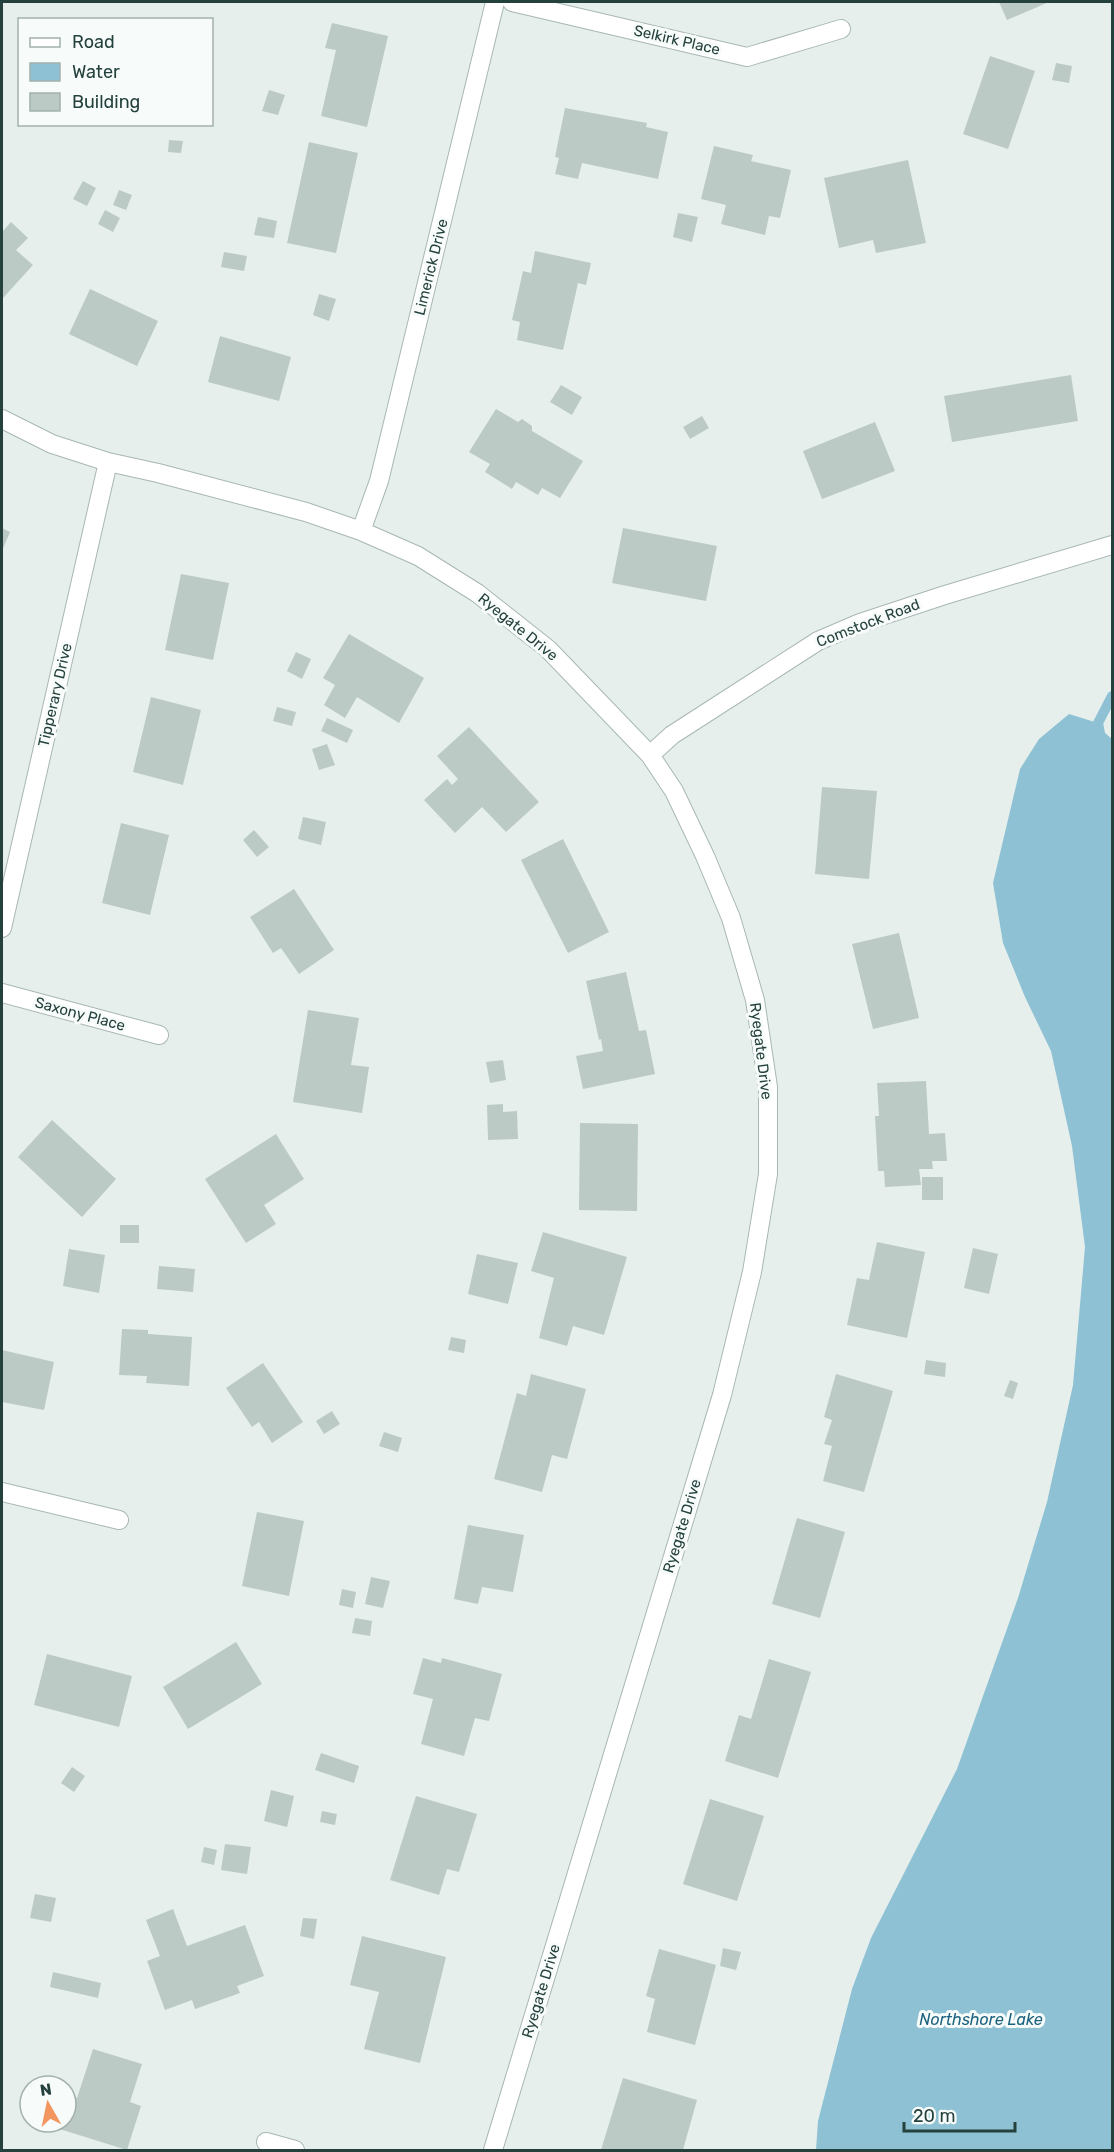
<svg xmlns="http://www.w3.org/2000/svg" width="1114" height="2152" font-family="Rubik,sans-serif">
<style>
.water{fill:#8ec1d3}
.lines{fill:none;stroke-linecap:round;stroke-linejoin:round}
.stream{stroke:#8ec1d3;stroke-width:10}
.building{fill:#bbcac5}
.minor-casing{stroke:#a8b7b4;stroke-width:20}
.minor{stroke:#fff;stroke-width:18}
.labels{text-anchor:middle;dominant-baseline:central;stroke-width:6;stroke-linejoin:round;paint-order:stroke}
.street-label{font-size:15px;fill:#24413d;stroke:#f7fbf9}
.water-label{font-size:16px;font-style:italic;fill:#1c637f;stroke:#f7fbf9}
</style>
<rect width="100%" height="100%" fill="#e6efec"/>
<path class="water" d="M1069,714L1098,723V727L1112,739V2150H816L818,2121L852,1989L871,1938L957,1769L1018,1598L1047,1502L1073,1385L1085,1247L1072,1146L1051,1051L1025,997L1003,943L993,883L1020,769L1039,739Z"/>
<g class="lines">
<path class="stream" d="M1101,739L1098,723L1112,696"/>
</g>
<path class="building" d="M999,2H1049L1007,20Z
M332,23L388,36L367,127L321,116L336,50L325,48Z
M990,56L1035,71L1008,149L963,134Z
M1056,63L1072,66L1069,83L1052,80Z
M269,90L285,95L278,115L262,111Z
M565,108L647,123L646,127L668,132L658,179L582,163L578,179L555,174L559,158L555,157Z
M169,140L183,141L181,153L168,152Z
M309,142L358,153L336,253L287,243Z
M714,146L753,155L751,161L791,170L780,218L769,216L765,235L721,224L726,205L701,199Z
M908,160L926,243L876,253L873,240L839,248L824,178Z
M83,181L96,188L87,206L73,199Z
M119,190L132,195L126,210L113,205Z
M105,210L120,218L113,232L98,224Z
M678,213L698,217L692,242L673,237Z
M258,217L277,221L274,238L254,235Z
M11,222L28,238L16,250L33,265L3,298L2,232Z
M535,251L591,263L586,285L578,283L563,350L517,340L520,322L512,320L523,271L531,273Z
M224,252L247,256L244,271L221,267Z
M90,289L158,321L137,366L69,334Z
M319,294L336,299L329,321L313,315Z
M220,336L291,357L279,401L208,382Z
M1071,375L1078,421L952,442L944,396Z
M561,385L582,397L572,415L550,402Z
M496,409L518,422L522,419L532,426V431L583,461L560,498L542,488L538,495L516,482L512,489L485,472L490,464L469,452Z
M702,416L709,428L690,439L683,427Z
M875,422L895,471L822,499L803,451Z
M2,528L10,532L2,551Z
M623,528L717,546L706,601L612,583Z
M181,574L229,583L213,660L165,650Z
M349,634L424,678L399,723L357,697L345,718L324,705L335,685L323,678Z
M296,652L311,659L302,679L287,671Z
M151,697L201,710L183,785L133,772Z
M277,707L296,712L292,726L273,721Z
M327,718L353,730L347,743L321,731Z
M469,727L539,802L506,832L482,807L455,833L424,800L447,779L452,785L458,779L437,756Z
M327,744L335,765L319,770L312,749Z
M822,787L877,791L869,879L815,874Z
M303,817L326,822L321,845L298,839Z
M121,823L169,835L150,915L102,903Z
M254,830L269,847L257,857L243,840Z
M563,839L609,932L568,953L521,860Z
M294,889L334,950L299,974L281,948L273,953L250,917Z
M899,933L919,1018L873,1029L852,944Z
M626,972L639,1031L646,1030L655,1074L583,1089L576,1056L603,1051L601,1039L599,1040L586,981Z
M308,1010L359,1018L351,1065L369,1067L362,1113L293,1102Z
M503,1060L506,1080L490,1083L486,1062Z
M926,1081L929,1134L945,1133L947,1161H932L933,1169H919L921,1185L885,1187L884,1171H878L875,1116H879L877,1083Z
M503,1104V1112L517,1111L518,1139L488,1140L487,1105Z
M52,1120L116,1179L82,1217L18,1157Z
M580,1123L638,1124L637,1211L579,1210Z
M276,1134L304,1179L264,1205L276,1224L246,1243L205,1179Z
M922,1177H943V1200H922Z
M120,1225H139V1243H120Z
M543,1232L627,1257L604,1335L573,1326L567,1346L539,1338L554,1278L531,1271Z
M877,1242L925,1252L907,1338L847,1325L857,1278L869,1280Z
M973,1248L998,1254L989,1294L964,1288Z
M69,1249L105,1255L99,1293L63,1286Z
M477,1254L518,1263L508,1304L468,1294Z
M159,1266L195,1269L193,1292L157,1289Z
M122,1329L148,1330V1334L192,1337L189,1386L146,1383L147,1376L119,1375Z
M451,1337L466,1340L464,1353L448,1350Z
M2,1350L54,1362L44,1410L2,1402Z
M926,1360L946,1363L945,1377L924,1374Z
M263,1363L303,1422L272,1443L259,1422L252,1427L226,1388Z
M531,1374L586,1389L567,1459L552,1455L542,1492L494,1479L517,1393L526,1396Z
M836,1374L893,1391L864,1492L823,1481L832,1446L824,1444L832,1420L824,1417Z
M1010,1380L1018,1383L1013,1399L1004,1396Z
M332,1411L340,1424L324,1434L316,1421Z
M384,1432L402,1438L398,1452L379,1446Z
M257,1512L304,1521L289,1596L242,1586Z
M797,1518L845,1532L820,1618L772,1604Z
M468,1525L524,1535L513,1592L482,1587L478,1604L454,1599Z
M371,1577L390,1581L383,1608L365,1604Z
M342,1589L356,1592L353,1608L339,1605Z
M355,1618L372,1621L370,1636L352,1633Z
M236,1642L262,1684L188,1729L163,1687Z
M47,1654L132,1676L119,1727L34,1705Z
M423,1658L441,1663L442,1658L502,1674L489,1721L475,1718L464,1756L421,1744L433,1699L413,1694Z
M769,1659L811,1672L778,1778L725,1761L739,1715L751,1719Z
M321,1753L359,1766L354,1783L315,1770Z
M72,1767L85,1776L74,1792L61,1783Z
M271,1790L294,1796L287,1827L264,1821Z
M416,1796L477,1814L459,1872L447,1869L439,1895L390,1880Z
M710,1799L764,1816L737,1901L683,1884Z
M322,1811L337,1814L335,1825L320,1822Z
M225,1844L251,1847L247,1874L221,1870Z
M204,1847L217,1850L214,1865L201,1862Z
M35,1894L56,1898L51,1922L30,1918Z
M173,1909L187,1946L245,1925L264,1976L237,1986L240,1993L195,2009L192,2000L165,2010L147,1961L160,1956L146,1920Z
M303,1918L317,1919L314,1939L300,1936Z
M362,1936L446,1957L420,2063L364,2049L379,1992L350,1985Z
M723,1948L741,1952L736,1970L720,1966Z
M659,1949L716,1965L695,2045L647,2032L655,1999L646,1996Z
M53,1972L101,1983L98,1998L50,1987Z
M93,2049L142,2064L130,2102L141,2106L127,2150L37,2122H66V2094L77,2098Z
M623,2078L697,2100L683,2150H601Z"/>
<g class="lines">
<g class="minor-casing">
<path id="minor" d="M512,2L747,57L841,29
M2,419L52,444L108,462L158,473L306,512L361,531L418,556L477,593L548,649L650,755L674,791L705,856L731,918L755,1000L768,1087V1174L752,1272L722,1395L493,2150
M361,531L379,481L495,2
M650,755L672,735L818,641L860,623L945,595L1112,545
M2,928L108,462
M2,993L159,1035
M2,1492L119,1520
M266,2142L295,2150"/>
</g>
<use href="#minor" class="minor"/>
</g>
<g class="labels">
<g class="street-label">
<text transform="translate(677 40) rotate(13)">Selkirk Place</text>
<text transform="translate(431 267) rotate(-76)">Limerick Drive</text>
<text transform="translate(868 623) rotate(-21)">Comstock Road</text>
<text transform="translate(518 627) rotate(39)">Ryegate Drive</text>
<text transform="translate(55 695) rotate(-77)">Tipperary Drive</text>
<text transform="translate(80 1014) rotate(15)">Saxony Place</text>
<text transform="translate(761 1051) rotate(83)">Ryegate Drive</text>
<text transform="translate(682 1526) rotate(-73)">Ryegate Drive</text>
<text transform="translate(541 1991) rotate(-73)">Ryegate Drive</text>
</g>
<g class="water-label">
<text x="981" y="2019">Northshore Lake</text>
</g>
</g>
<rect width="1114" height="2152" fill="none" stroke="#24413d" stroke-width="6"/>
<rect x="18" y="18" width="195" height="108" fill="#f7fbf9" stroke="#a3b1ae" stroke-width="1.5"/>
<rect x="30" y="38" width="30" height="9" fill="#ffffff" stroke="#a3b1ae" stroke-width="1.5"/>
<text x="72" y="48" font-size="18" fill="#24413d">Road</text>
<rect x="30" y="63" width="30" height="18" fill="#8ec1d3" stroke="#a3b1ae" stroke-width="1.5"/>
<text x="72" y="78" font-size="18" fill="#24413d">Water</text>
<rect x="30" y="93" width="30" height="18" fill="#bbcac5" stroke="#a3b1ae" stroke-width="1.5"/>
<text x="72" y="108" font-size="18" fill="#24413d">Building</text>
<g transform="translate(48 2104) rotate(351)"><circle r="28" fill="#f7fbf9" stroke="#a3b1ae" stroke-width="1.5"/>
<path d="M0-4.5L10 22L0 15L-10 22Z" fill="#f3955f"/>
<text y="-9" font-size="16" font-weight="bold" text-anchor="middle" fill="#24413d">N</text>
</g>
<path d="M904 2122v9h111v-9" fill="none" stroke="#24413d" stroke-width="3"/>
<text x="913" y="2122" font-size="18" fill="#24413d" stroke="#f7fbf9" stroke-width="4.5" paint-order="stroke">20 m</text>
</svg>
